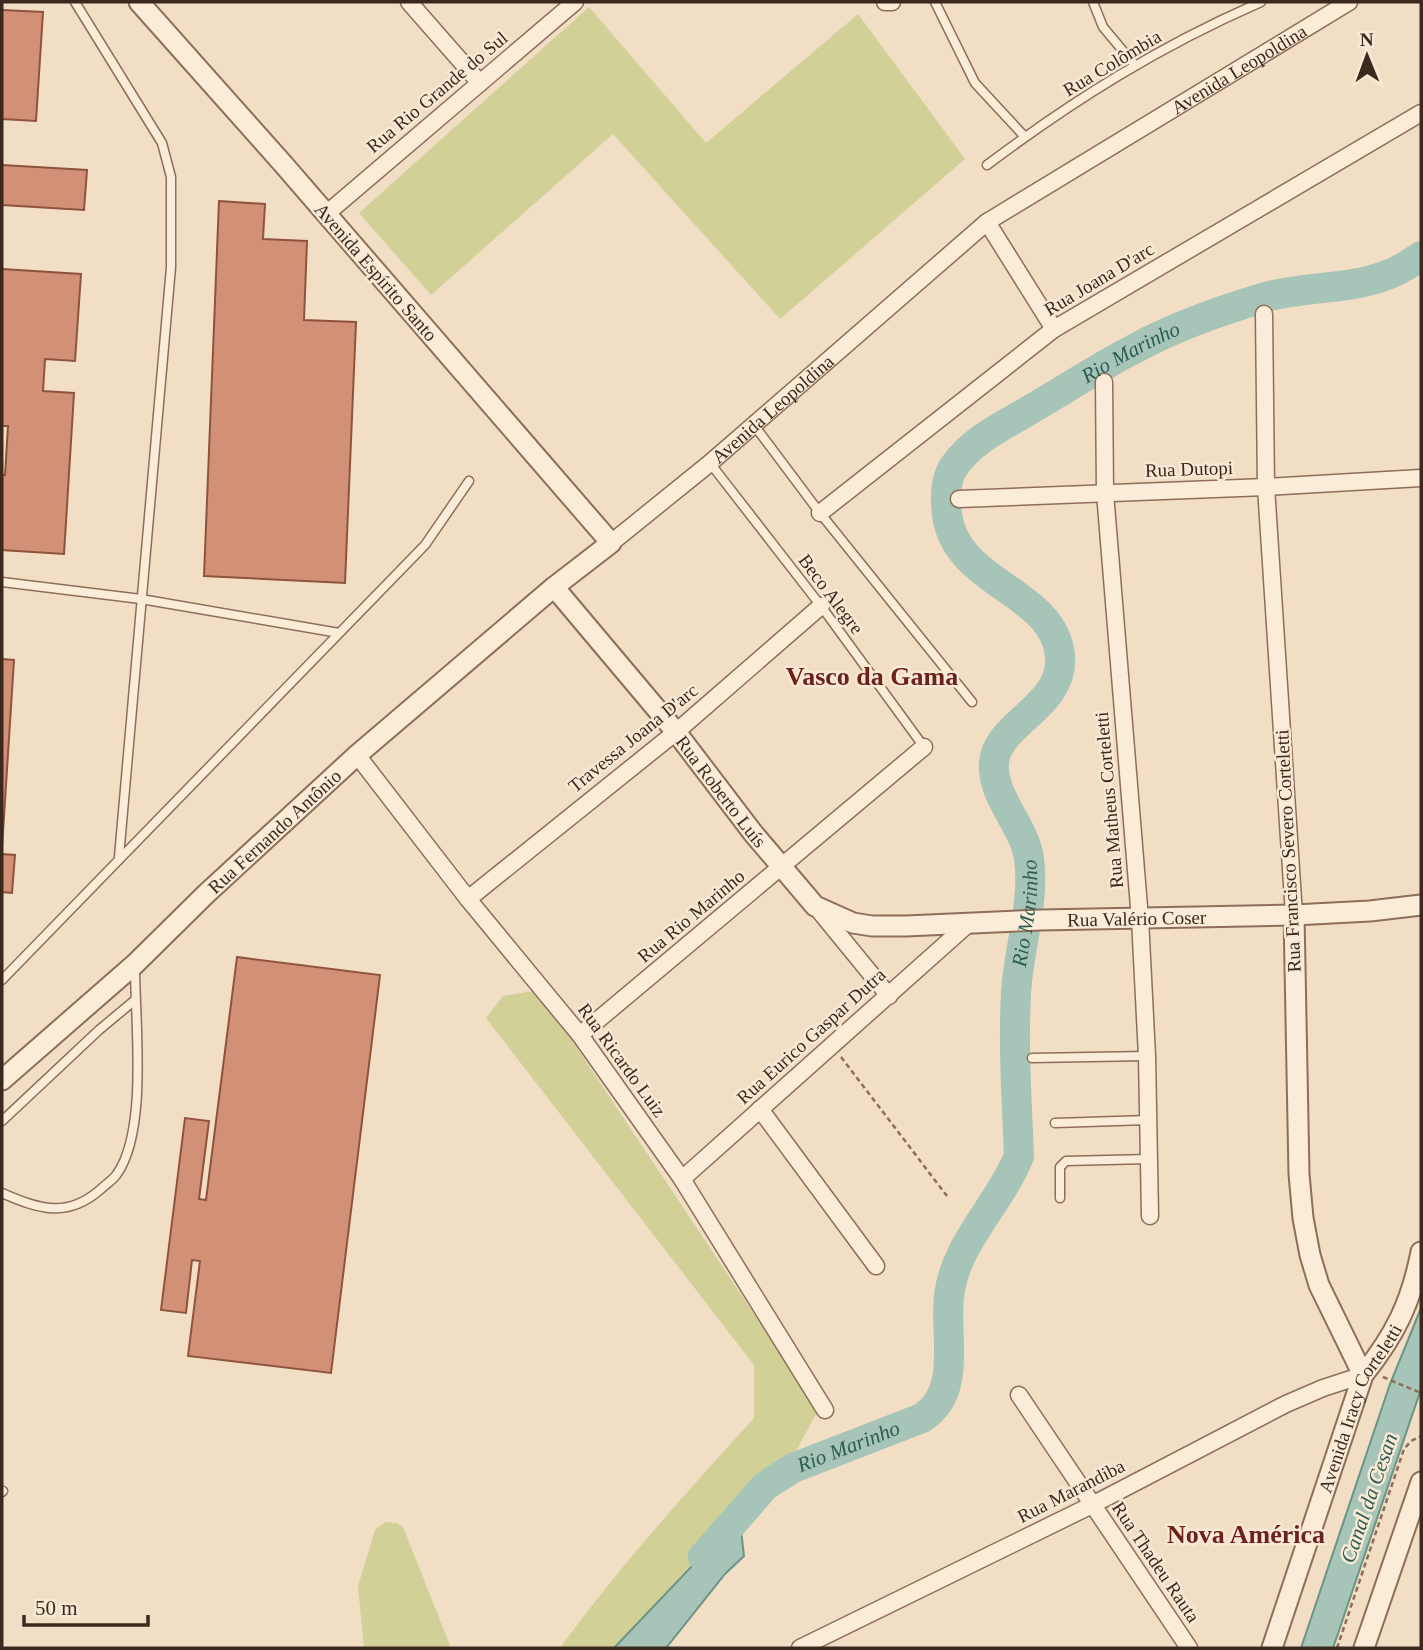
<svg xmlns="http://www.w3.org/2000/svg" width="1423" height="1650" font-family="'Times New Roman',serif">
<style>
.green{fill:#d1d097}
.water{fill:#a6c4b7;stroke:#6c9485;stroke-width:2}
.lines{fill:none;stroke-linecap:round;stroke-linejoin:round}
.river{stroke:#a6c4b7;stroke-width:30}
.building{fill:#d29177;stroke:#8f533d;stroke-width:2}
.service-casing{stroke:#8e6e59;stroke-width:11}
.minor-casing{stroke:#8e6e59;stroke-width:19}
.tertiary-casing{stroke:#8e6e59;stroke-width:23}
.path{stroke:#8e6e59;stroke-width:2.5;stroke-dasharray:5 3.5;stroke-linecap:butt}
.service{stroke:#fbecd8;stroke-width:8}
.minor{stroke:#fbecd8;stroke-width:16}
.tertiary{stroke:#fbecd8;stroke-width:19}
.labels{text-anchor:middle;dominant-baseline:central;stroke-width:5;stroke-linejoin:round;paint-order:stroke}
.street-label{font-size:19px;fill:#3c291e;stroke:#f8e9d4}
.water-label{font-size:21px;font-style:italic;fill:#2c5d54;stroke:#f8e9d4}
.district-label{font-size:26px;font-weight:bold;fill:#6c211a;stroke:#f8e9d4}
</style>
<rect width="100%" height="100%" fill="#f1dec4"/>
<path class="green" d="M589,7L706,143L858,14L965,159L780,319L613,134L431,295L359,213Z
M533,991L545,1000L818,1410L784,1474L702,1553L614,1648H560C619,1567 686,1493 754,1418V1365L486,1018L503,996Z
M385,1522L396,1523L403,1527L451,1648H364L358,1586L375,1530Z"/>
<path class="water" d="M1421,1308V1389L1333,1648H1301L1390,1384Z
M729,1527L741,1530L744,1556L725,1574L666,1648H614Z"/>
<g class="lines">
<path class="river" id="s1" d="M703,1557L765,1486L793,1468L922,1418C963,1392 944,1336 949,1296C955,1243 1000,1204 1019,1156C1017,1102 1013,1048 1016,994C1018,950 1035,904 1029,859C1025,826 991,797 994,762C998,722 1064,707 1060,656C1054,590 957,586 947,515C945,499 945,478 955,465C973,439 1007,424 1033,408C1067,388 1099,367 1134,349C1174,327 1222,310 1266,297C1305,286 1349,290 1387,275C1399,271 1411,263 1421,256"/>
</g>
<path class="building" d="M2,10L43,12L36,121L2,119Z
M2,165L87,170L84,210L2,205Z
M219,201L265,204L263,239L307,241L304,320L356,322L345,583L204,576Z
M2,269L81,274L75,361L45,359L43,391L74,393L64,554L2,550V475H5L8,426H2Z
M2,659L14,660L2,848Z
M2,854L15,855L12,893L2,892Z
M237,957L380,975L331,1373L188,1356L200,1261L192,1260L186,1313L161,1310L185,1118L209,1121L199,1199L206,1200Z"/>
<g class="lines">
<g class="service-casing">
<path id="service" d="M75,2L162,143L171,177V267L119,857
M935,2L975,83L1025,137
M1093,2L1103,27L1134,64
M987,165C1075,99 1160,46 1261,2
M754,425L820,513L972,702
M710,463L821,606L924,747
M2,582L141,599L339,633
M2,980L425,545L469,481
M1032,1058L1147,1056
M2,1121L99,1030L135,1000
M1055,1123L1148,1120
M2,1193C39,1209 67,1219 101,1189C106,1184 113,1180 117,1174C148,1130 135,1022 135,967
M1060,1198V1167L1066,1161L1149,1159
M2,1492L3,1491"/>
</g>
<g class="minor-casing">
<g id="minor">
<path d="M409,2L480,83"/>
<path d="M885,2H892"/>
<path d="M325,215L575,2"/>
<path d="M987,222L1054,329"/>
<path d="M1264,314L1266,487L1294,915"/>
<path d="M1104,382L1105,493L1140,919L1147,1056L1150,1216"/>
<path d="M959,499L1266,487L1421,478"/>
<path d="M820,513L1054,329L1421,113"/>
<path id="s2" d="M611,543L710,463L987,222L1349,2"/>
<path d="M357,755L468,899L580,1035L682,1179L825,1410"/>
<path d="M468,899L676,732L821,606"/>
<path d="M817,908L889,996"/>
<path d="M580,1035L924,747"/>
<path d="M760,1109L876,1266"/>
<path d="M682,1179L967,925"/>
<path d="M1019,1395L1189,1648"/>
<path d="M800,1648L1092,1505L1286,1404L1323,1388L1363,1375"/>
</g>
</g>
<g class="tertiary-casing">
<g id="tertiary">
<path id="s3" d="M554,587L676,732L753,833L815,906L853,923L872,926H906L1041,920L1294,915L1370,911L1421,905"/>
<path d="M1294,915L1299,1174L1303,1218L1310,1255L1319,1285L1363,1375"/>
<path id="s4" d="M2,1080L135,964L206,894L357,755L554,587L611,543L284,165L139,2"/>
<path id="s5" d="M1272,1648L1363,1375C1395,1335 1411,1303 1421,1252"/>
<path d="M1364,1648L1421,1482"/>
</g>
</g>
<path class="path" d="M841,1057L947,1196
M1383,1377L1421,1393
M1337,1648L1404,1449L1411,1441L1421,1436"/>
<use href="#service" class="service"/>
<use href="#minor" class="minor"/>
<use href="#tertiary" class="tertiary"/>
</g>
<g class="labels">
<g class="street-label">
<text transform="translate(1112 63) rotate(-31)">Rua Colômbia</text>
<text stroke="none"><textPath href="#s2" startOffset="789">Avenida Leopoldina</textPath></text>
<text transform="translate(437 92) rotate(-40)">Rua Rio Grande do Sul</text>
<text transform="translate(376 272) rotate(49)">Avenida Espírito Santo</text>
<text transform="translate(1099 279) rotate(-31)">Rua Joana D'arc</text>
<text stroke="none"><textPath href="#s2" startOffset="210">Avenida Leopoldina</textPath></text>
<text transform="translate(1189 469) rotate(-2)">Rua Dutopi</text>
<text transform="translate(831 594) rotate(53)">Beco Alegre</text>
<text transform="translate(633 738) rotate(-39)">Travessa Joana D'arc</text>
<text stroke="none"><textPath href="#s3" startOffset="264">Rua Roberto Luís</textPath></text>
<text transform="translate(1109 800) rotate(-95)">Rua Matheus Corteletti</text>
<text stroke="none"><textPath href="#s4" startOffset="369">Rua Fernando Antônio</textPath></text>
<text transform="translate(1288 851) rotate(-93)">Rua Francisco Severo Corteletti</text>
<text transform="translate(691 916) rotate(-40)">Rua Rio Marinho</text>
<text stroke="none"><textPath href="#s3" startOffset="738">Rua Valério Coser</textPath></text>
<text transform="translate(811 1036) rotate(-42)">Rua Eurico Gaspar Dutra</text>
<text transform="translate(622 1060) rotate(54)">Rua Ricardo Luiz</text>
<text stroke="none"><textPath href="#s5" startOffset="256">Avenida Iracy Corteletti</textPath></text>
<text transform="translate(1071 1491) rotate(-27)">Rua Marandiba</text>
<text transform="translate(1156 1562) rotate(56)">Rua Thadeu Rauta</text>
</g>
<g class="water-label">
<text stroke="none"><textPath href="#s1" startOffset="1535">Rio Marinho</textPath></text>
<text stroke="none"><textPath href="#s1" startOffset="798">Rio Marinho</textPath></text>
<text stroke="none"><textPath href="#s1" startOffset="187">Rio Marinho</textPath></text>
<text transform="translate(1369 1498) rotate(-71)">Canal da Cesan</text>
</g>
<g class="district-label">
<text x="872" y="676">Vasco da Gama</text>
<text x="1246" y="1534">Nova América</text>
</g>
</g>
<rect width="1423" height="1650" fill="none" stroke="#3c291e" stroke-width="7"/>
<g transform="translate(1367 56) rotate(359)" stroke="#f8e9d4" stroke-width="5" paint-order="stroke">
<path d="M0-5L12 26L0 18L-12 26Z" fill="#3c291e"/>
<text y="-10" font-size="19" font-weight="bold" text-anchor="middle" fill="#3c291e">N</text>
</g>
<path d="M24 1615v10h124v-10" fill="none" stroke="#3c291e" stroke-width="3.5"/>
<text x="35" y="1615" font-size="21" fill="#3c291e" stroke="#f8e9d4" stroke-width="5" paint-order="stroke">50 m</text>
</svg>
